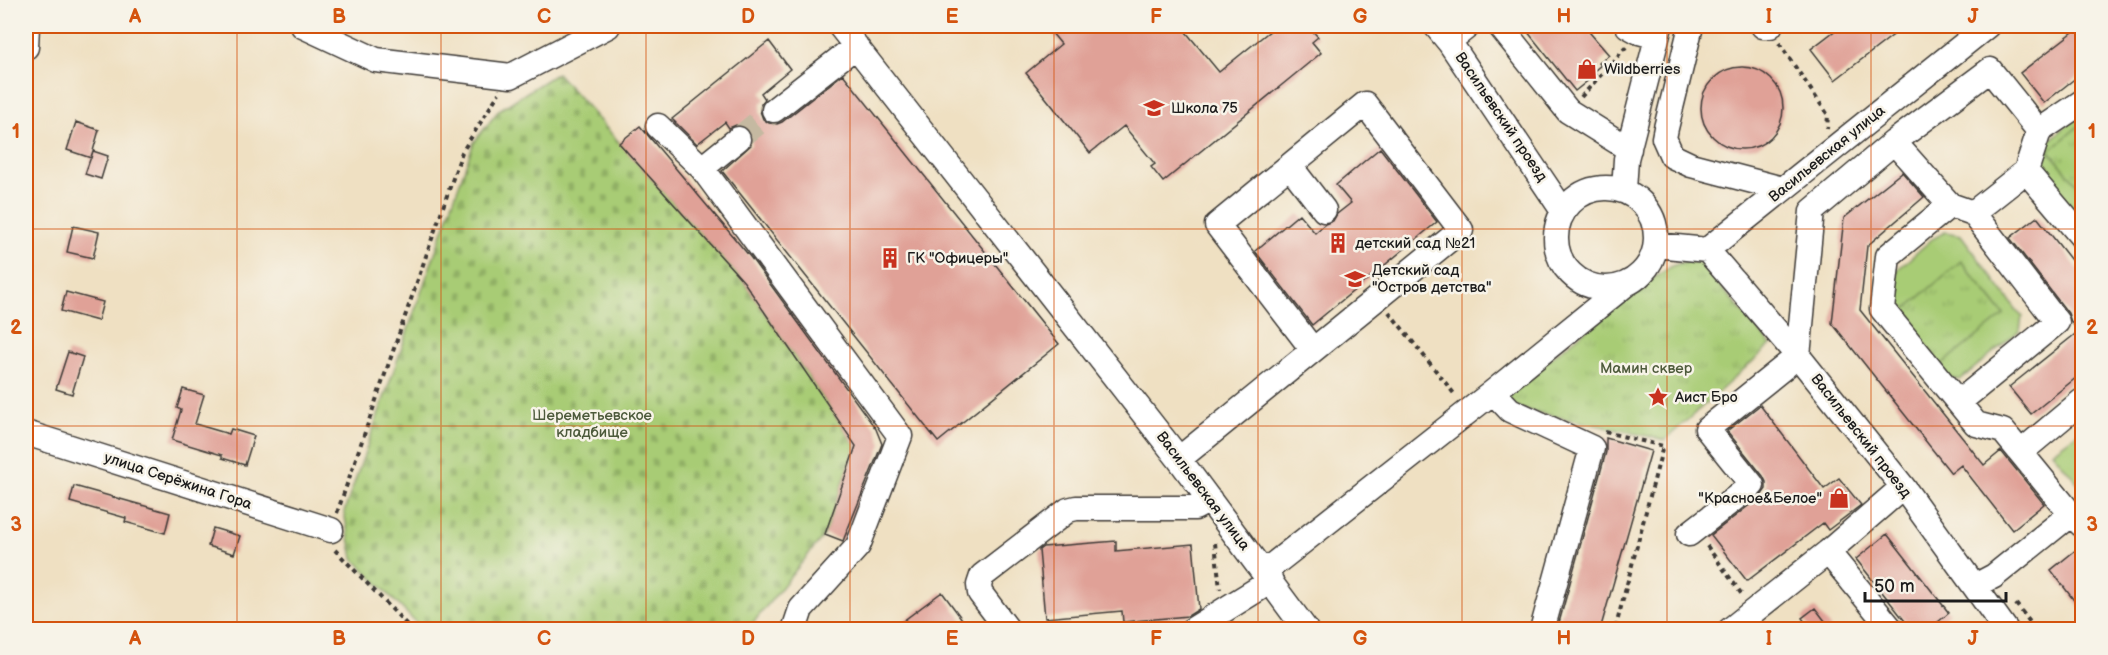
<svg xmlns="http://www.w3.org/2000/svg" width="2108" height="655" font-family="'Balsamiq Sans',sans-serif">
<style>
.grass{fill:#a8cc75;stroke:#627448;stroke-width:1.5}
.cemetery{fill:url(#cemetery-stones);stroke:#627448;stroke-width:1.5}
.park{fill:url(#park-tufts);stroke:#627448;stroke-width:1.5}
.building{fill:#e0a197}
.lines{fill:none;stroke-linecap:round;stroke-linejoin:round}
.minor-tunnel{stroke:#c5b9a1;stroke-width:24;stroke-dasharray:24 12;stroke-linecap:butt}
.minor-casing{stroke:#3c3935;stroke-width:27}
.path{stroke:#3c3935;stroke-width:4;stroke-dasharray:4.5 4.5;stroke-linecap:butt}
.minor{stroke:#fff;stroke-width:24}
.grid{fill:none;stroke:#d4530e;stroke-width:1.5;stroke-opacity:0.55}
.labels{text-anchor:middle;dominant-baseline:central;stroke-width:5;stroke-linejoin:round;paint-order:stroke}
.poi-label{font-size:15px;fill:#1c1c1c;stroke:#f7f3e8;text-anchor:start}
.street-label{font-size:15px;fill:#1c1c1c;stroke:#f7f3e8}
.park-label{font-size:15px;fill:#4d5a3b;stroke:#f7f3e8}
.neatline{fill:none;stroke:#d4530e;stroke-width:2}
.grid-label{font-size:20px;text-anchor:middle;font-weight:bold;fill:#d4530e}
</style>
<defs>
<pattern id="cemetery-stones" width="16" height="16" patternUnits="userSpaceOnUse" patternTransform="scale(1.5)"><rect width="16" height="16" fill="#a8cc75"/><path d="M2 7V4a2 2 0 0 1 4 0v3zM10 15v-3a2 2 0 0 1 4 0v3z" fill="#90af65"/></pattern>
<pattern id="park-tufts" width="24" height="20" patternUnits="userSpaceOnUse" patternTransform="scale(1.5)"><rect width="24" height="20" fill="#a8cc75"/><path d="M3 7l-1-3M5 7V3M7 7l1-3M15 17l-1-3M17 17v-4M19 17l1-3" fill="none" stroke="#90af65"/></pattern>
</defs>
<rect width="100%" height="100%" fill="#f7f3e8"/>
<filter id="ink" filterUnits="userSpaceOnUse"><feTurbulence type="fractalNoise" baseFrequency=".0167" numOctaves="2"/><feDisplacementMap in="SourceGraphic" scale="12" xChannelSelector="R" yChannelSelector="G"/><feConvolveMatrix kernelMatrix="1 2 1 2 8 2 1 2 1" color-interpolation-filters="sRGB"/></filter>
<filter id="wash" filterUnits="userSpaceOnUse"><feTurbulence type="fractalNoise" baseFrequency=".008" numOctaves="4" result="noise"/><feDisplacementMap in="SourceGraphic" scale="24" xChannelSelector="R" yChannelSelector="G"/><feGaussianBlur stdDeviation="1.35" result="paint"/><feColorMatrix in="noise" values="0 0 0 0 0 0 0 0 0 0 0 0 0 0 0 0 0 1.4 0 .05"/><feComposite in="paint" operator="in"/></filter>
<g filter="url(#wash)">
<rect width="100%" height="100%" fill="#efe0c2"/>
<path class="grass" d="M2082,113V225L2034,169L2037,151Z
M1945,232L1961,235L2022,317L2020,330L1960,380L1946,377L1895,314L1897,270L1932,239Z
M2082,430V488L2052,452Z"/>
<path class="cemetery" d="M557,73L744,282L856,446L825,534L748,629H422L353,558L344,512L474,142L499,110Z"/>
<path class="park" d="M2082,123V190L2049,151Z
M1686,261L1701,264L1771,345L1665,440L1521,409L1510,401V391L1632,293L1672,266Z
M1961,261L2004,315L1941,365L1900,314Z"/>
<g id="blocks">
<path class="building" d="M1046,26H1181L1219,72L1276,26H1308L1318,37L1312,42L1321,53L1163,182L1151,167L1155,164L1124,126L1090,153L1026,73L1061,44Z
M1523,26H1584L1609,55L1599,63L1601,65L1594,71L1596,74L1575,91Z
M1841,26H1905L1835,80L1811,49Z
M2081,26H2082V73L2044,103L2020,73Z
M769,41L790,69L761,93L765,99L761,104L760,111L763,119L769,123L777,124L782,122L843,74L1059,344L938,442L722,171L751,145L752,136L749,130L743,126L736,125L729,128L725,122L697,144L672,119Z
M1701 108a41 41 0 1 1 82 0a41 41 0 1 1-82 0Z
M76,122L99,130L91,158L67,150Z
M640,126L751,258L876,429L882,444L843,541L825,534L856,446L744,282L619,143Z
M1380,148L1437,222L1312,325L1255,251L1299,214L1315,233L1325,224L1333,221L1337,214L1351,203L1336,185Z
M93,151L108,156L101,179L85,174Z
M1902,172L1924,197L1867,246L1860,310L1984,465L2001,451L2044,504L2012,530L1961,465L1951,473L1832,323L1844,218Z
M2037,217L2082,274V373L2031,414L2009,387L2079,331L2071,322L2068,313L2010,238Z
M73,226L99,232L93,258L67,252Z
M66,292L103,302L98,321L61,311Z
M68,352L83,357L72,394L56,389Z
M183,389L204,395L195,424L229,434L231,429L254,436L245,465L222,458V455L172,440L181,410L177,408Z
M1760,405L1824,489L1839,478L1861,505L1828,530L1823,523L1747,581L1711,535L1761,496L1766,489V482L1763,476L1727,431Z
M1606,438L1651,451L1600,630H1557L1606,452Z
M74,486L170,513L165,533L125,522L126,518L70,502Z
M213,528L240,536L234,554L208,546Z
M1887,534L1949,613L1928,630H1912L1856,559Z
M1116,541V551L1193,544L1199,609L1188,616L1123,622L1122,611L1045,618L1039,550L1043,547Z
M2082,545V611L2051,570Z
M942,592L970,630H891Z
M1815,608L1832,630H1811L1802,618Z"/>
</g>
</g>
<g filter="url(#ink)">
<use href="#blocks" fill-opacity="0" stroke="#3c3935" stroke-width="1.5"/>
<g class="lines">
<path class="minor-tunnel" d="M738,139L774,110"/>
<g class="minor-casing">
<path id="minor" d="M303,26L376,60L511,76L608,26
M840,26L1179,459L1306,630
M1436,26L1450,43L1563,211
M1500,26L1568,111L1629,149
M1628,26L1639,32L1657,37
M1691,26L1666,128L1664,138L1672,156L1691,165L1783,189
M1763,26H1770
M1449,41L1468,26
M26,47L27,26
M2082,102L2039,131L2026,171L2082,237
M774,110L856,46
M658,126L702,168
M738,139L702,168L900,436L858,546L801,609L794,630
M1894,142L1990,70L2039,131
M1290,166L1324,210
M1556 238a50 50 0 1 1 100 0a50 50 0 1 1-100 0Z
M1624,190L1626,159L1660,26
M1950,205L1888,256L1882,309L1976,424L2003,431L2071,514
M1973,213L2026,171
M1656,245L1707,250L1987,26
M1707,250L1798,356L1903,487L2006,630
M1493,392L1510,410L1592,448L1542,630
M26,433L331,530
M2021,452L2082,401
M1179,459C1273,383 1367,306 1461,230L1365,104L1217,225L1313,350
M1689,534L1752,485L1707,429L1798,356L1812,211L1894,142L1950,205L1973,213L2057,322L1959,402
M1264,572L1493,392L1625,285
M1975,586L1994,576L2071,514L2082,525
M1008,630L980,593L979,585L982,576L1068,510L1076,508H1195L1210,500
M1192,630L1271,581
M1730,630L1828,552
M1892,630L1828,552L1903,487"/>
</g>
<path class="path" d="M1779,43L1828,115L1827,129
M1581,97L1626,47
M1389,312L1456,396
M1605,432L1663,446L1615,630
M337,513L462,152L499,93
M1215,543L1220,589
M1707,546L1743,596
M335,550L412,630
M2016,604L2036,630"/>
<use href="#minor" class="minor"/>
</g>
</g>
<path class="grid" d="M237,26V630M441,26V630M646,26V630M850,26V630M1054,26V630M1258,26V630M1462,26V630M1667,26V630M1871,26V630M26,229H2082M26,426H2082"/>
<defs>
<g id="shop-bare" transform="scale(1.62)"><path d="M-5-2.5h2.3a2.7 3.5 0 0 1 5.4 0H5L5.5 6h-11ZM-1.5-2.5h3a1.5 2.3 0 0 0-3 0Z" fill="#c8321e" stroke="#f7f3e8" stroke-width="2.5" paint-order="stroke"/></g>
<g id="school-bare" transform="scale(1.62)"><path d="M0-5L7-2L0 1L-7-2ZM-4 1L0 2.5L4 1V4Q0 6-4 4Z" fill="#c8321e" stroke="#f7f3e8" stroke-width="2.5" paint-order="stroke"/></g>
<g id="building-bare" transform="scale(1.62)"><path d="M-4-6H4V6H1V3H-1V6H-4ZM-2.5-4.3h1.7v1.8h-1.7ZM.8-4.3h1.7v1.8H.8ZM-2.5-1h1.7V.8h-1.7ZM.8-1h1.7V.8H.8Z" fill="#c8321e" stroke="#f7f3e8" stroke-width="2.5" paint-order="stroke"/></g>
<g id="sight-bare" transform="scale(1.62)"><path d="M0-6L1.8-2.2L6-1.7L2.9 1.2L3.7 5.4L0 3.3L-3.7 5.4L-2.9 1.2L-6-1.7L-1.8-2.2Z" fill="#c8321e" stroke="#f7f3e8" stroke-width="2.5" paint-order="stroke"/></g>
</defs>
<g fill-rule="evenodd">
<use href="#shop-bare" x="1587" y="69"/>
<use href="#school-bare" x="1154" y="108"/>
<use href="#building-bare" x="1338" y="243"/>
<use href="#building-bare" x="890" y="258"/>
<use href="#school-bare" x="1355" y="279"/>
<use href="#sight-bare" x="1658" y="397"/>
<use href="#shop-bare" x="1839" y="498"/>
</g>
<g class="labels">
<g class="poi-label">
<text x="1604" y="69">Wildberries</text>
<text x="1171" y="108">Школа 75</text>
<text x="1355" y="243">детский сад №21</text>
<text x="907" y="258">ГК "Офицеры"</text>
<text x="1372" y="270">Детский сад<tspan x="1372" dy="17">"Остров детства"</tspan></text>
<text x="1675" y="397">Аист Бро</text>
<text x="1822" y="498" text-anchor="end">"Красное&amp;Белое"</text>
</g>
<g class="street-label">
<text transform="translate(1501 117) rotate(56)">Васильевский проезд</text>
<text transform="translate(1827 154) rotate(-39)">Васильевская улица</text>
<text transform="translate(1861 436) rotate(52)">Васильевский проезд</text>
<text transform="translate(178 481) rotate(18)">улица Серёжина Гора</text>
<text transform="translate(1203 491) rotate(53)">Васильевская улица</text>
</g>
<g class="park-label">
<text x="1646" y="368">Мамин сквер</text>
<text x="592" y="415">Шереметьевское<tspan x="592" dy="17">кладбище</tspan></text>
</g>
</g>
<rect width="2108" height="655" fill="none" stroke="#f7f3e8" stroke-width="66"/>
<path d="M1865 592v9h141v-9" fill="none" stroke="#1c1c1c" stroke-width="3"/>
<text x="1874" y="592" font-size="18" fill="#1c1c1c" stroke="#f7f3e8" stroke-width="4.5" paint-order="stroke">50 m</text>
<rect x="33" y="33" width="2042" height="589" class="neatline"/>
<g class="grid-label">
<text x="135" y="23">A</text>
<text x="339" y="23">B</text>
<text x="544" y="23">C</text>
<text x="748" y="23">D</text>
<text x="952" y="23">E</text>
<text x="1156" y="23">F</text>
<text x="1360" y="23">G</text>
<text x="1564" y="23">H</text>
<text x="1769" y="23">I</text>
<text x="1973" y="23">J</text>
<text x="16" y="138">1</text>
<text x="2092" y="138">1</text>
<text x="16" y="334">2</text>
<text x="2092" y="334">2</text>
<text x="16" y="531">3</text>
<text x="2092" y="531">3</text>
<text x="135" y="645">A</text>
<text x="339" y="645">B</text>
<text x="544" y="645">C</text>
<text x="748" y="645">D</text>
<text x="952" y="645">E</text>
<text x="1156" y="645">F</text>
<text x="1360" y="645">G</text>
<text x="1564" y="645">H</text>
<text x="1769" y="645">I</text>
<text x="1973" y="645">J</text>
</g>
</svg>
